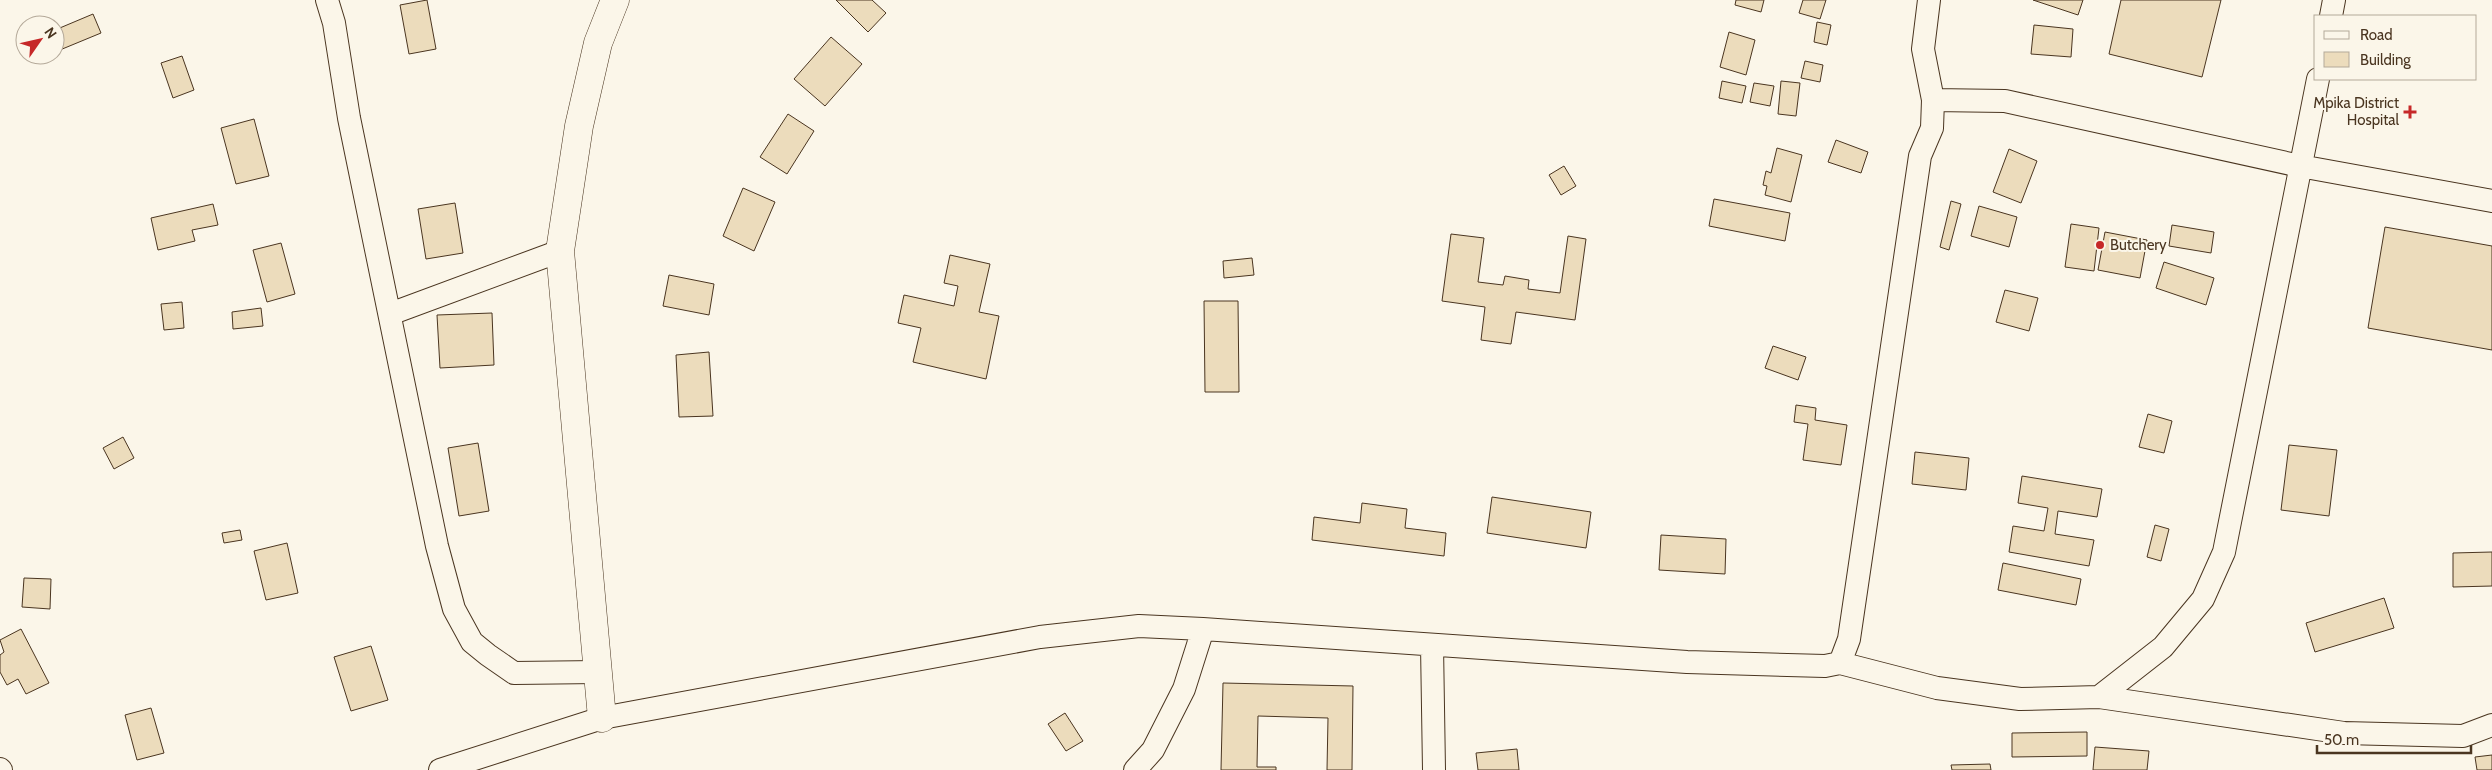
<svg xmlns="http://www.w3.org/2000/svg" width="2492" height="770" font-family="Cabin,sans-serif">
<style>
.building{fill:#ecdcbc;stroke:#4a3520}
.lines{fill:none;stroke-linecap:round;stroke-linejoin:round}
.minor-casing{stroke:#4a3520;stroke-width:24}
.major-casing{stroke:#4a3520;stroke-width:29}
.minor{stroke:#fbf6e9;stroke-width:22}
.major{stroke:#fbf6e9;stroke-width:28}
.poi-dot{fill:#c62828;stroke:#fbf6e9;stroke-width:2}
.labels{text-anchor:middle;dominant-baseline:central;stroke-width:4;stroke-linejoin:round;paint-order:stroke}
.poi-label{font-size:15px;fill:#4a3520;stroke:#fbf6e9;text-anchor:end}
</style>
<rect width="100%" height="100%" fill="#fbf6e9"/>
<path class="building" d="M427,0L436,49L409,54L400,5Z
M836,0H872L886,13L868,32Z
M1736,0H1764L1761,12L1735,5Z
M1803,0H1826L1820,19L1799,13Z
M2033,0H2083L2078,15Z
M2121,0H2221L2202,77L2109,54Z
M93,14L101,33L55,52V30Z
M1817,22L1831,25L1827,45L1814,42Z
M2034,25L2073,29L2071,57L2031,54Z
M1729,32L1755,40L1746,75L1720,67Z
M831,37L862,64L825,106L794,79Z
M182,56L194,90L173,98L161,63Z
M1805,61L1823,65L1820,82L1801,78Z
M1722,81L1746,86L1742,103L1719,98Z
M1781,81L1800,83L1796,116L1778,114Z
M1754,83L1774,86L1770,106L1750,102Z
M788,114L814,131L787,174L760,157Z
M254,119L269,176L236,184L221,128Z
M1836,140L1868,152L1861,173L1828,162Z
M1777,148L1802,155L1791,202L1765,195L1767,186L1763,185L1766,171L1771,173Z
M2009,149L2037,161L2021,203L1993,192Z
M1564,166L1576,186L1561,195L1549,175Z
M743,188L775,202L754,251L723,236Z
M1714,199L1790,213L1785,241L1709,226Z
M1951,201L1961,204L1949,250L1940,247Z
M455,203L463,253L426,259L418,209Z
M213,204L218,225L192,230L195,241L158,250L151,218Z
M1979,206L2017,217L2009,247L1971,236Z
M2071,224L2099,228L2094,271L2065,267Z
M2172,225L2214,232L2211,253L2169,246Z
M2385,227L2492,246V350L2368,328Z
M2105,232L2147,240L2140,278L2098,270Z
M1451,234L1484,238L1478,282L1503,285L1505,276L1529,280L1528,289L1560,293L1568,236L1586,239L1575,320L1516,312L1511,344L1481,340L1485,307L1442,301Z
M281,243L295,294L267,302L253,250Z
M950,255L990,264L979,312L999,316L986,379L913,362L921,328L898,323L904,295L954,306L958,286L944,283Z
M1252,258L1254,275L1224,278L1223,261Z
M2164,262L2214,278L2206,305L2156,288Z
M669,275L714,284L709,315L663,306Z
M2005,290L2038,298L2029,331L1996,322Z
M1204,301H1238L1239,392H1205Z
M182,302L184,328L164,330L161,304Z
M261,308L263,326L233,329L232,312Z
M492,313L494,365L440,368L437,315Z
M1773,346L1806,357L1798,380L1765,368Z
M709,352L713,416L679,417L676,355Z
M1796,405L1816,408L1815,420L1847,425L1841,465L1803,460L1808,424L1794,422Z
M2148,414L2172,421L2164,453L2139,447Z
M123,437L134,458L114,469L103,448Z
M478,443L489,511L459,516L448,448Z
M2289,445L2337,450L2329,516L2281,510Z
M1915,452L1969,458L1966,490L1912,484Z
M2022,476L2102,489L2097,517L2058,511L2055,534L2094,540L2089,566L2009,552L2013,526L2044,531L2048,508L2018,503Z
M1492,497L1591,512L1586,548L1487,533Z
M1362,503L1407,509L1405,528L1446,533L1444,556L1312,540L1314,517L1360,523Z
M2155,525L2169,529L2161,561L2147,557Z
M240,530L242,540L224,543L222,533Z
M1661,535L1726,539L1725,574L1659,570Z
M287,543L298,593L266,600L254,551Z
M2492,552V586L2453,587V553Z
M2003,563L2081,579L2076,605L1998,590Z
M24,578L51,579L50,609L22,607Z
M2384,598L2394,628L2315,652L2306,623Z
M21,629L49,683L26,694L18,679L7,685L0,672V655L4,652L0,640Z
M371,646L388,700L351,711L334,657Z
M1223,683L1353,686L1352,770H1327L1328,718L1258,716L1257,767H1276V770H1221Z
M151,708L164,753L137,760L125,715Z
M1065,713L1083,741L1066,751L1048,724Z
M2087,732V756L2012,757V733Z
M2095,747L2149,751L2147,770H2093Z
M1517,749L1519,770H1478L1476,753Z
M2492,755V770H2477L2475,757Z
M1990,764L1991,770H1952L1951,765Z"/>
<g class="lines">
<g class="minor-casing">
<path id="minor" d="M327,0L334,23L349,118L437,546L454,609L472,642L488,655L514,673L598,672
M1929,0L1923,49L1933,100
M2331,16L2334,0
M390,314L560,251
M1432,645L1434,770
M1840,663L1849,639L1920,156L1932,128L1933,100L2005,101L2300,166L2492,201
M2099,697L2163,647L2203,599L2224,552L2318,79
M0,769L1,770
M440,770L602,718L1040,637L1139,626L1203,629L1687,662L1825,666L1840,663L1937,688L2020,699L2099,697L2344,733L2463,736L2492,725
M1135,770L1153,750L1184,689L1203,629"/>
</g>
<g class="major-casing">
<path id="major" d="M602,718L560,251L579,126L598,43L615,0"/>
</g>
<use href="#minor" class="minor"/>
<use href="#major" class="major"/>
</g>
<g class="poi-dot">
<path d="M2407.5 104.5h5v5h5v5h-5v5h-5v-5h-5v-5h5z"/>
<circle cx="2100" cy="245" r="5"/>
</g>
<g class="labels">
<g class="poi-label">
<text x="2399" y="103">Mpika District<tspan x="2399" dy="17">Hospital</tspan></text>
<text x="2110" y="245" text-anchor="start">Butchery</text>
</g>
</g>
<rect x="2314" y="15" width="162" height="65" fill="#fbf6e9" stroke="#b4a999"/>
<rect x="2324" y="31" width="25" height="8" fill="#fbf6e9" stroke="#b4a999"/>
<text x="2360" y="40" font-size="15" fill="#4a3520">Road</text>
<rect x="2324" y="52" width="25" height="15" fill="#ecdcbc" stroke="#b4a999"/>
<text x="2360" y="65" font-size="15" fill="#4a3520">Building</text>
<g transform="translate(40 40) rotate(56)"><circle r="24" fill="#fbf6e9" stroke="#b4a999"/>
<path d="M0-4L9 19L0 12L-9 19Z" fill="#c62828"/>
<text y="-8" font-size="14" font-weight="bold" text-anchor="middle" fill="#4a3520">N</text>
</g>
<path d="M2317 745v8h154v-8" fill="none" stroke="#4a3520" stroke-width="2.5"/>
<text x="2324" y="745" font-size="15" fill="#4a3520" stroke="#fbf6e9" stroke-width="4" paint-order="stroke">50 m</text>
</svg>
